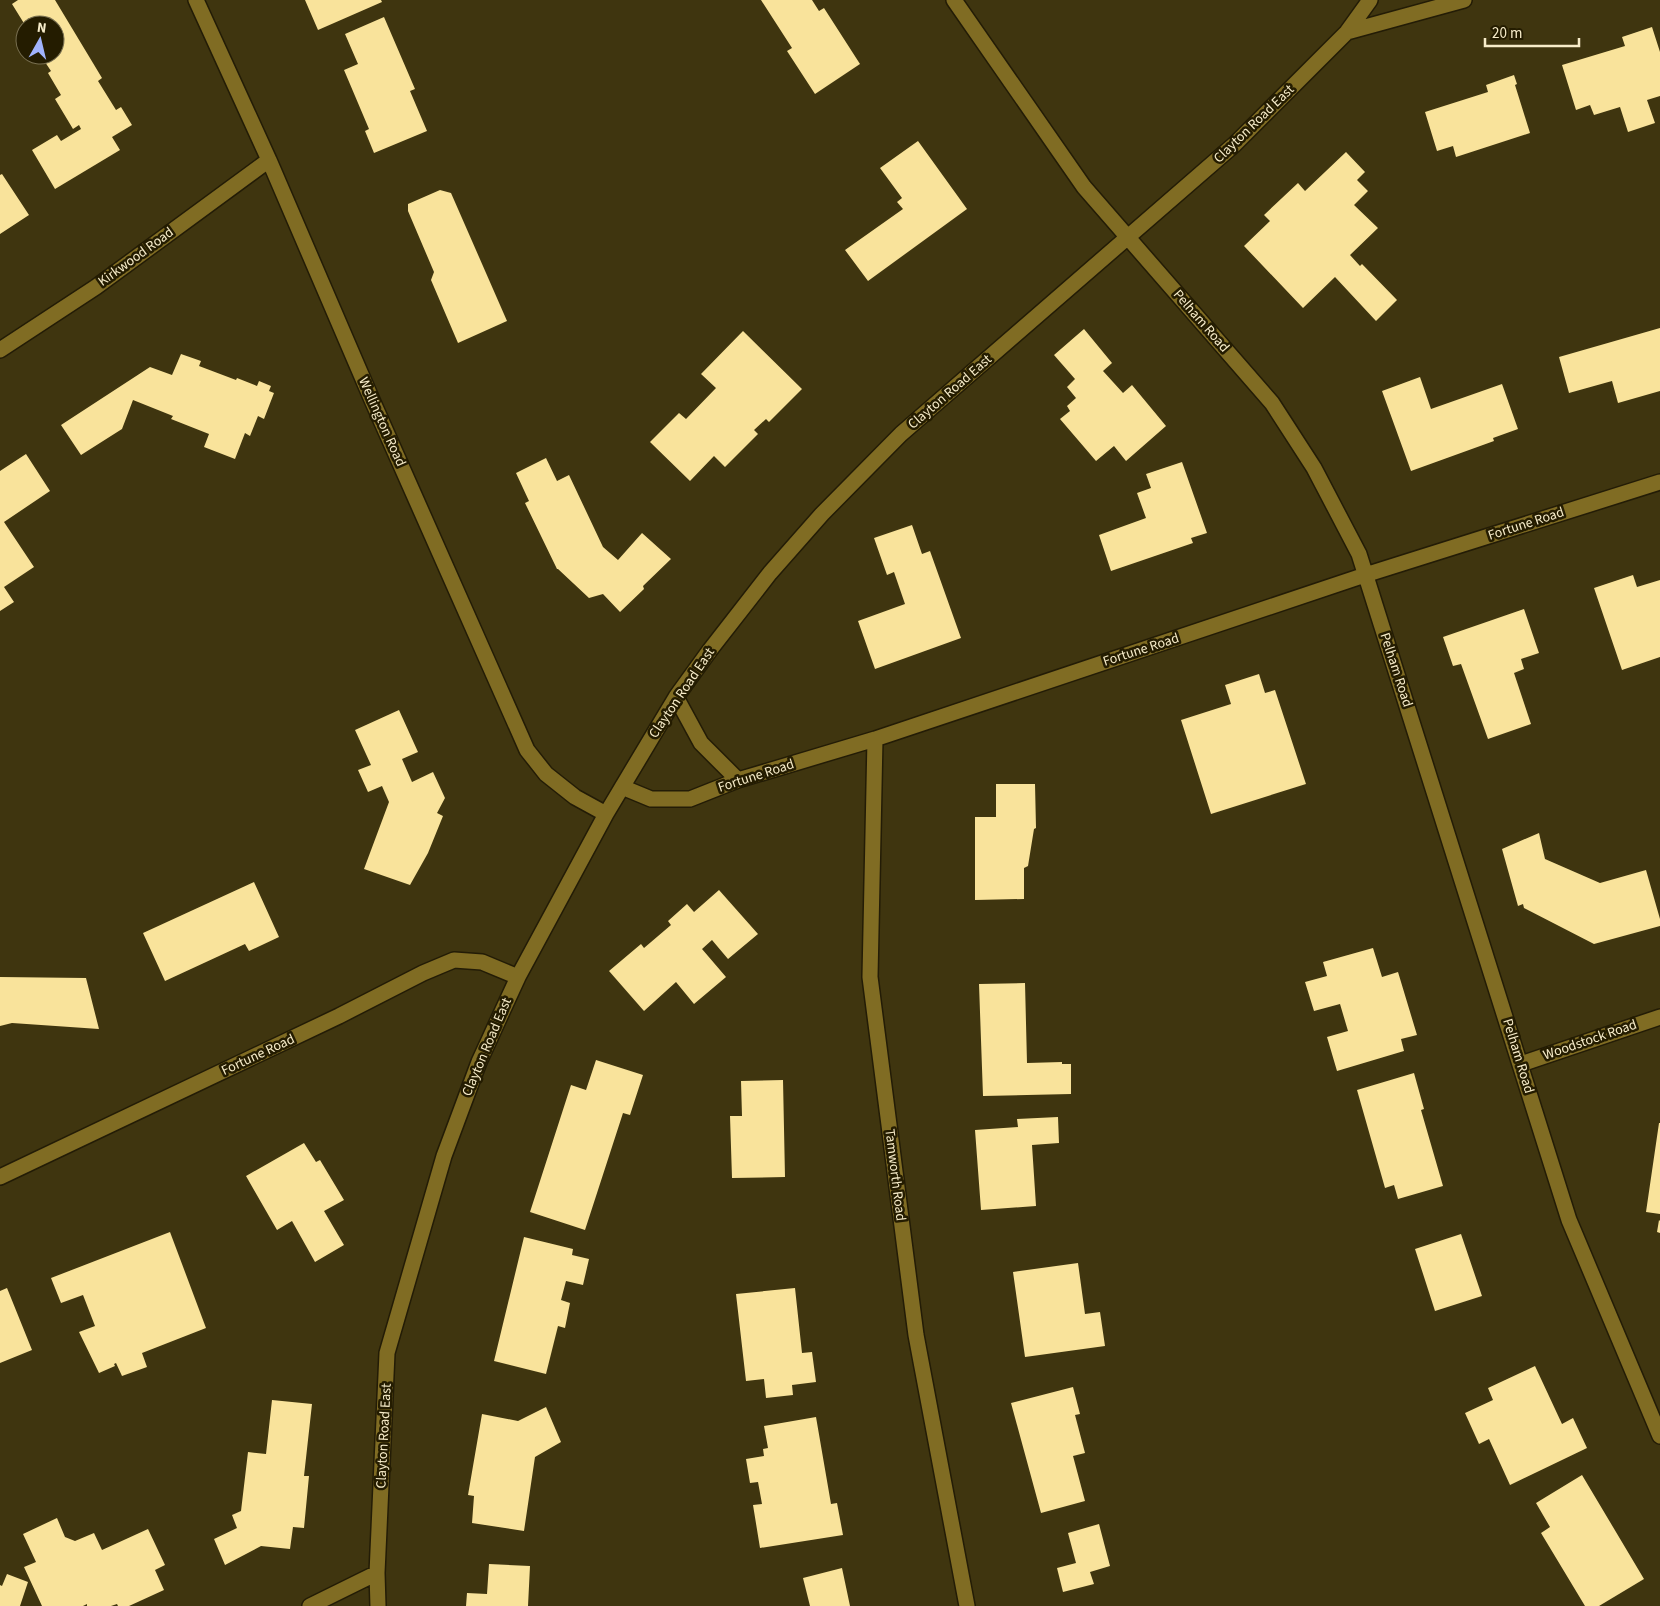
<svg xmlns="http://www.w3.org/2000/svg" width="1660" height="1606" font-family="'Source Sans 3',sans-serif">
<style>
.building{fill:#f9e39b}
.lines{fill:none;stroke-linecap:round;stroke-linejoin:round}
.minor-casing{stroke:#231c06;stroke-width:18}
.minor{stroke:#806c23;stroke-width:15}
.labels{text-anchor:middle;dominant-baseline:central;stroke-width:5;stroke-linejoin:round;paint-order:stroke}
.street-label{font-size:14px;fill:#f7ecc9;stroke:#241c00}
</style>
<rect width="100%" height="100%" fill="#3f350f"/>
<path class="building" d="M18,0H55L102,78L98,81L116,110L121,107L132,125L112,137L120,150L55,189L32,150L57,135L61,141L81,129L79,125L73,129L55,99L61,95L48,73L51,71L45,62L49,60L46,55H55V25H25L12,4Z
M305,0H381L382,2L318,30Z
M761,0H812L819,11L824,8L860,64L815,94L787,51L792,48Z
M384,17L415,89L410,91L427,131L374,153L365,131L369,129L344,70L358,64L345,34Z
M1652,27L1660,52V96L1647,100L1655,123L1628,132L1620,107L1594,115L1590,105L1576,110L1562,65L1625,46L1622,37Z
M1514,75L1517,84L1515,85L1530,133L1456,157L1453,146L1437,151L1425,112L1488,92L1486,85Z
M918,141L967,209L868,281L845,250L903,209L897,202L902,198L880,168Z
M1346,152L1365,172L1357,180L1368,191L1354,205L1378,228L1350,255L1360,266L1362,264L1397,300L1376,321L1335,277L1303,308L1244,246L1270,221L1264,215L1298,183L1305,191Z
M2,174L29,215L0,234V175Z
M440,190L451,193L507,321L458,343L431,280L434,272L408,211V204Z
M1660,328V391L1618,403L1612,381L1569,393L1559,357Z
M1084,329L1112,363L1103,371L1123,393L1132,385L1166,426L1126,461L1114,446L1096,461L1060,419L1070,411L1067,406L1076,398L1067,387L1075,379L1054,355Z
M743,331L802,389L769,422L766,419L754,430L758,434L725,467L714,456L690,481L650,442L679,413L686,419L716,388L701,374Z
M181,354L201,361L199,366L236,380L237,378L257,386L259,381L271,386L269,391L274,393L264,419L258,416L250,436L245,433L235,459L204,447L209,434L171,419L173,416L133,400L122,429L81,455L61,425L150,367L172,375Z
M1420,377L1431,409L1502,384L1518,429L1493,438L1494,441L1411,471L1382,391Z
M26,454L50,491L4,522L34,567L4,587L14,602L0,611V471Z
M546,458L557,481L569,475L603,547L618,560L642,533L671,559L643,586L644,589L620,612L603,594L589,598L558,569H557L525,503L529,501L516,473Z
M1182,462L1207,533L1191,538L1193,543L1111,571L1099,535L1146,518L1137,493L1151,488L1146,474Z
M912,525L922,554L930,551L961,638L875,669L858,621L905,604L894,572L887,575L874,538Z
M1633,575L1637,587L1660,580V657L1622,670L1594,588Z
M1524,609L1539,653L1521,659L1524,669L1514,673L1531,724L1488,739L1461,664L1453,666L1443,637Z
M1259,674L1265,693L1275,690L1306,784L1211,814L1181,720L1231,704L1225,685Z
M399,710L418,752L402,759L412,782L433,772L445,798L437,813L443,816L428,853L410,885L364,869L389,802L382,786L368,792L358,770L371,765L355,730Z
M996,784H1035L1036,828L1034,829L1028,866L1024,868V899L975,900V817H996Z
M1539,833L1545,859L1600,883L1646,870L1660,919V926L1594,944L1524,908L1523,904L1518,906L1502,849Z
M254,882L279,937L249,951L245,944L165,981L143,933Z
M719,890L758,934L728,959L712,940L702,949L726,977L694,1004L676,982L644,1011L609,971L641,944L644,948L671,925L668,921L687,904L694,912Z
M1373,948L1382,977L1398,972L1417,1035L1401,1039L1404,1051L1337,1071L1327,1037L1348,1031L1340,1004L1314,1011L1305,982L1327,976L1323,962Z
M0,977L86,978L99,1029L12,1023L0,1026Z
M1025,983L1027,1063L1062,1062V1064H1071V1094L983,1096L979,984Z
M596,1060L643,1075L630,1115L623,1113L585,1230L530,1212L571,1085L586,1090Z
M1414,1073L1424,1109L1421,1110L1443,1186L1398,1199L1394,1185L1385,1188L1357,1090Z
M783,1080L785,1177L732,1178L730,1116H742L741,1081Z
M1058,1117L1059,1143L1032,1145L1036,1206L981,1210L975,1130L1018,1127L1017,1119Z
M1659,1123H1660V1214L1646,1212Z
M304,1143L316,1162L320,1160L344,1200L324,1211L344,1245L315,1262L292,1221L277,1230L246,1176Z
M1659,1220L1660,1221V1233L1657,1232Z
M170,1232L206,1328L142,1353L147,1367L122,1376L116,1363L114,1364L115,1366L99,1373L79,1332L95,1326L83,1295L61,1303L51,1278Z
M1461,1234L1482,1296L1435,1311L1415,1249Z
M524,1237L573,1249L572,1255L589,1259L583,1285L566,1281L561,1300L570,1303L565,1328L558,1326L546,1374L494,1361Z
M1078,1263L1085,1314L1100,1312L1105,1346L1025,1357L1013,1272Z
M7,1288L32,1350L0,1363V1291Z
M795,1288L802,1353L812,1352L816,1382L792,1385L793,1395L766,1398L764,1379L746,1381L736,1294Z
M1535,1366L1562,1424L1573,1418L1587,1448L1510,1485L1489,1439L1479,1444L1465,1413L1493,1400L1488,1388Z
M1073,1387L1080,1414L1075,1415L1085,1453L1073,1456L1085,1501L1041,1513L1011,1403Z
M272,1400L312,1404L304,1476H309L304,1528L293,1527L290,1549L261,1546L225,1565L214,1539L237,1528L232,1515L241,1511L248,1452L266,1454Z
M546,1407L561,1442L535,1457L524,1531L472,1523L474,1496L468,1495L482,1414L518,1421Z
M816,1417L831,1504L837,1503L843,1535L760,1548L753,1505L762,1504L758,1482L750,1483L746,1459L764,1456L763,1449L768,1448L764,1426Z
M1582,1475L1644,1579L1599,1606H1585L1541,1533L1550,1527L1536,1503Z
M57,1518L65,1537L75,1541L94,1533L102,1550L148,1529L165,1565L155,1570L164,1590L129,1606H118L117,1604L111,1606H87V1604L83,1606H42L24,1567L36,1562L23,1534Z
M1099,1524L1110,1566L1090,1572L1094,1584L1063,1592L1057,1568L1076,1563L1068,1533Z
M489,1564L530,1566L528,1606H466L467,1593L487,1594Z
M842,1568L850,1606H810L803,1578Z
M7,1574L28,1582L20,1606H0V1585L2,1586Z"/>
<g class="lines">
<g class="minor-casing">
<path id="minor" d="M196,0L269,160L372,400L527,750L546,774L575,797L606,814
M954,0L1084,187L1272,403L1314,468L1359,554L1569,1220L1660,1436
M1347,32L1464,0
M0,350L96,287L269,160
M676,697L701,743L738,780
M875,739L870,977L916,1335L967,1606
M622,787L651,799H690L738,780L875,739L1365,575L1660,482
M1521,1064L1660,1017
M0,1177L339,1016L423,973L454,960L482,962L518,977
M310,1606L377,1573
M378,1606L377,1573L387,1353L444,1156L479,1062L518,977L606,814L676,697L710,650L770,573L822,514L901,434L1235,144L1347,32L1370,0"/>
</g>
<use href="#minor" class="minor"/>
</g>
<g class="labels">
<g class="street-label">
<text transform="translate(1254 124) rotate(-44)">Clayton Road East</text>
<text transform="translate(136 257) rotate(-36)">Kirkwood Road</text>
<text transform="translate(1201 321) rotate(49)">Pelham Road</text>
<text transform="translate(950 392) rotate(-41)">Clayton Road East</text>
<text transform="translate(382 422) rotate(66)">Wellington Road</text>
<text transform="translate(1526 524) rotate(-18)">Fortune Road</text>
<text transform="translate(1141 650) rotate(-18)">Fortune Road</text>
<text transform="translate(1396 670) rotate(72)">Pelham Road</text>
<text transform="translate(682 693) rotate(-56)">Clayton Road East</text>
<text transform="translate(756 776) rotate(-18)">Fortune Road</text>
<text transform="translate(1590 1040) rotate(-19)">Woodstock Road</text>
<text transform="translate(487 1047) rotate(-67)">Clayton Road East</text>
<text transform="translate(258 1055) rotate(-25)">Fortune Road</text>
<text transform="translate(1518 1056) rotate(73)">Pelham Road</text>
<text transform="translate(895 1175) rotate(83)">Tamworth Road</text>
<text transform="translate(384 1436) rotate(-87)">Clayton Road East</text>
</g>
</g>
<g transform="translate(40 40) rotate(8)"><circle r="24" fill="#241c00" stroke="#786f50"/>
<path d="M0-4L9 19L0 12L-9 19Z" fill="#a1b3fd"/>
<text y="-8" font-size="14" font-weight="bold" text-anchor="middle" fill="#f7ecc9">N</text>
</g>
<path d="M1485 38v8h94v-8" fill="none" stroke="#f7ecc9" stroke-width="2.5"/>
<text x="1492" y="38" font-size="15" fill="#f7ecc9" stroke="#241c00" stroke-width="4" paint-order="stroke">20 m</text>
</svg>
